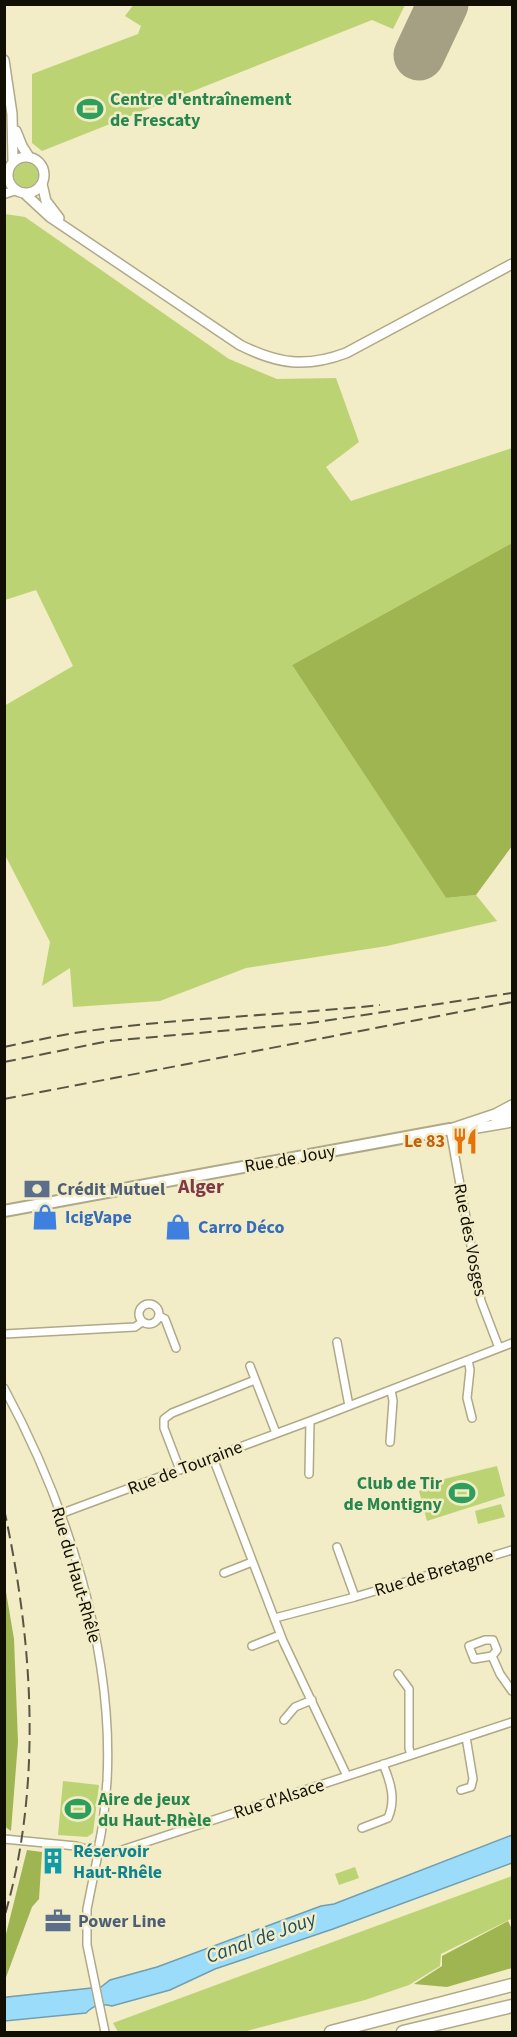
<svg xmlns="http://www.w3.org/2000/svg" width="517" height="2037" font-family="'Source Sans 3',sans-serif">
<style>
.green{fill:#bcd373}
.forest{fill:#9fb551}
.water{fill:#9adcf9;stroke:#719eb0;stroke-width:1.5}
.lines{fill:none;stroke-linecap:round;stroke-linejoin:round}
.runway{stroke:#a5a084;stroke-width:51}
.minor-casing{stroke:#afa987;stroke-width:10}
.tertiary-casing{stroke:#afa987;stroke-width:11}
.secondary-casing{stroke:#afa987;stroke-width:12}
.primary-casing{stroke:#afa987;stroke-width:14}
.motorway-casing{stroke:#afa987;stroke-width:15}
.minor{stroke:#fff;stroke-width:7}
.tertiary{stroke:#fff;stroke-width:8}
.secondary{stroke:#fff;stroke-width:9}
.primary{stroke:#fff;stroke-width:10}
.motorway{stroke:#fff;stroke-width:12}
.rail{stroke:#585542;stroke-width:2;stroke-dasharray:12 6;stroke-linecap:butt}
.labels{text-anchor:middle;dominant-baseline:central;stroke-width:5;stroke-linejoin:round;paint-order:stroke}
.leisure-label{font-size:18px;font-weight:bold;fill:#27864d;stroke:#f2ecc7;text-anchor:start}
.food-label{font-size:18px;font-weight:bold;fill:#c56008;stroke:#f2ecc7;text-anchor:end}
.street-label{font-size:18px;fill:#110f04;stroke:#f2ecc7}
.service-label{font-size:18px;font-weight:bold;fill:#4e5e75;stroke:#f2ecc7;text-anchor:start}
.shop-label{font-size:18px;font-weight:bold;fill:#366cbe;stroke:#f2ecc7;text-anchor:start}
.culture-label{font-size:18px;font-weight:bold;fill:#0d838f;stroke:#f2ecc7;text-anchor:start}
.neighbourhood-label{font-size:20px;font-weight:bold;fill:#7f3846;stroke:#f2ecc7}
.water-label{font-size:20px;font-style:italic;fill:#1a4e62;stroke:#f2ecc7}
</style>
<rect width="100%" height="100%" fill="#f2ecc7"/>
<path class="green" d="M134,4H405V5L393,29L372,20L42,151L32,143V74L138,34L141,26L125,16Z
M14 175a12 12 0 1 1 24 0a12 12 0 1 1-24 0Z
M5,214L25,217L229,359L277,379L336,378L359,442L326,467L351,501L512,448V543L292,665L446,898L476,895L497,921L387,946L246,968L160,1001L73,1007L70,968L42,986L50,942L5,855L4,706L73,666L36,590L5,600Z
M497,1466L505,1496L427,1521L419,1491L444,1479Z
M501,1504L505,1517L478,1524L475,1511Z
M63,1781L99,1785L93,1833L87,1837L58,1835Z
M355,1867L359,1878L339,1885L335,1874Z
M512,1876V1920L511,1919L441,1954L440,1966L409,1985L365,2000L243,2032H118L113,2023Z"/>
<path class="forest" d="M512,543V846L476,895L446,898L292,665Z
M4,1580L14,1639L18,1742L11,1831L4,1826Z
M27,1850L42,1852L39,1899L32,1907L5,1980V1938Z
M508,1921L512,1929V1968L447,1987L414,1984L442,1966V1956Z"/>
<path class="water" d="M512,1835V1863L333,1929L215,1969L170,1990L112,2006C101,2003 94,2005 86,2013L5,2021L4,1998L7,1997L101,1987L110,1980L157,1967L321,1906L334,1904Z"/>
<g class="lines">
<path class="runway" d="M419,55L443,4"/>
<g class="minor-casing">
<path id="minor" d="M450,1129L481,1301L499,1348
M139 1314a10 10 0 1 1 20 0a10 10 0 1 1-20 0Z
M159,1316L165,1319L176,1348
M4,1334L135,1327L142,1322
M337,1342L349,1406
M468,1360L470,1370L467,1398L472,1418
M250,1366L276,1433
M4,1388C66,1503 114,1648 107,1781C105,1803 104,1823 99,1844
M390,1442L393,1401L391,1390
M213,1458L283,1641L347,1776
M180,1470L164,1428V1419L172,1413L255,1380
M309,1474L310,1421
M60,1514L310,1421L512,1343
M337,1547L355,1597
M224,1573L252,1562
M275,1618L355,1597L512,1550
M485,1640H493L497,1650L492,1656L474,1659L469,1646Z
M252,1646L280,1635
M492,1656L500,1674L512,1691
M398,1674L409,1689V1748L411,1755
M284,1720L295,1707L312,1700
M461,1790L471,1787L473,1779L466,1737
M362,1828L388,1818C396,1800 391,1783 383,1764
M4,1839L76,1846L90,1850
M105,1852L119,1851L512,1722
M97,1859L87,1909V1945L105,2032"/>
</g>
<g class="tertiary-casing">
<path id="tertiary" d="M4,178L8,173
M4,194L16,190"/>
</g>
<g class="secondary-casing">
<path id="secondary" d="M4,60L12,114L13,162
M16,131L22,146L29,157
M8 175a18 18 0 1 1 36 0a18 18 0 1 1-36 0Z
M42,184L46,201L59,218
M24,193L50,217L240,345C278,364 306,368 346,353L512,264
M496,1121L512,1113
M450,1129L495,1114L512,1105
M461,1129L477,1128L512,1122"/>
</g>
<g class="primary-casing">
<path id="primary" d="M4,1211L450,1129"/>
</g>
<g class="motorway-casing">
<path id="motorway" d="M331,2032L512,1985
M403,2032L512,2006"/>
</g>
<use href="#minor" class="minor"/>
<use href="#tertiary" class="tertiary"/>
<use href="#secondary" class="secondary"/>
<use href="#primary" class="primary"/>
<use href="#motorway" class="motorway"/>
<path class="rail" d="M4,1047C37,1040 70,1033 103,1029C195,1017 288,1015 380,1005
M4,1062L109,1041L310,1023L512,993
M4,1099L512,1002
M4,1509C33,1641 43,1787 4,1918"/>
</g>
<defs>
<g id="stadium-bare" transform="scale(2.07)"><path d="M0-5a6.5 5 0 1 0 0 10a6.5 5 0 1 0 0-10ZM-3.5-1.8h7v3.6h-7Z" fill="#2e9e5b" stroke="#f2ecc7" stroke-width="2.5" paint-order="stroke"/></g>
<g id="restaurant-bare" transform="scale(2.07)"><path d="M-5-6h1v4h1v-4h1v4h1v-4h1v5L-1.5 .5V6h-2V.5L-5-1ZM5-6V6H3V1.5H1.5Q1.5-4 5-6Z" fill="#e8710a" stroke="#f2ecc7" stroke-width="2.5" paint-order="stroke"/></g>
<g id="bank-bare" transform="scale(2.07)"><path d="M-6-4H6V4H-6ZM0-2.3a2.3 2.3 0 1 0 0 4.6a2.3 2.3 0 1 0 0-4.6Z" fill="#5c6f8a" stroke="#f2ecc7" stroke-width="2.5" paint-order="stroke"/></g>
<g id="shop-bare" transform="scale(2.07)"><path d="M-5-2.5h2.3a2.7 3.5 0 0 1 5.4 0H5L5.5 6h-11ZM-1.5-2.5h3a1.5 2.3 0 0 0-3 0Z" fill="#3f7fe0" stroke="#f2ecc7" stroke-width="2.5" paint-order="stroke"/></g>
<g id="building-bare" transform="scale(2.07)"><path d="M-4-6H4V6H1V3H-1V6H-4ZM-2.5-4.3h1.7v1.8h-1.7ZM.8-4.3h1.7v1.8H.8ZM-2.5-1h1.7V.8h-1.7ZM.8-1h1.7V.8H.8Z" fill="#0f9aa8" stroke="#f2ecc7" stroke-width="2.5" paint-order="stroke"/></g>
<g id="office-bare" transform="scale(2.07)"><path d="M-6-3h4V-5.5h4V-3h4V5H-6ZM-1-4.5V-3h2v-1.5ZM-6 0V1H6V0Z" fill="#5c6f8a" stroke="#f2ecc7" stroke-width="2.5" paint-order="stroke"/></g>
</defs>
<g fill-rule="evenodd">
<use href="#stadium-bare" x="90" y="109"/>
<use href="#restaurant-bare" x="465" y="1141"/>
<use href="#bank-bare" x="37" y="1189"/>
<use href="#shop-bare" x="45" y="1217"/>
<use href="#shop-bare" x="178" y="1227"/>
<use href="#stadium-bare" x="462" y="1493"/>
<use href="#stadium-bare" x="78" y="1809"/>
<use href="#building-bare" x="53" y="1861"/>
<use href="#office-bare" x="58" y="1921"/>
</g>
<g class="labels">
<g class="leisure-label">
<text x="110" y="99">Centre d'entraînement<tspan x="110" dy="21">de Frescaty</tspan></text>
<text x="442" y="1483" text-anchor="end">Club de Tir<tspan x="442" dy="21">de Montigny</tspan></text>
<text x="98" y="1799">Aire de jeux<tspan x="98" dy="21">du Haut-Rhèle</tspan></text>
</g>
<g class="food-label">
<text x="445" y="1141">Le 83</text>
</g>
<g class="street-label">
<text transform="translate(290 1159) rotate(-10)">Rue de Jouy</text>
<text transform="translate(470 1240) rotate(79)">Rue des Vosges</text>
<text transform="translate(185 1468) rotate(-21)">Rue de Touraine</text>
<text transform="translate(434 1573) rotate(-17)">Rue de Bretagne</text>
<text transform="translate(76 1575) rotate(74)">Rue du Haut-Rhêle</text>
<text transform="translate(279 1799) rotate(-18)">Rue d'Alsace</text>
</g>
<g class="service-label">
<text x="57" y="1189">Crédit Mutuel</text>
<text x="78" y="1921">Power Line</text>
</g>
<g class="shop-label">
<text x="65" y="1217">IcigVape</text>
<text x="198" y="1227">Carro Déco</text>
</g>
<g class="culture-label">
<text x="73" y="1851">Réservoir<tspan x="73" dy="21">Haut-Rhêle</tspan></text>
</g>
<g class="neighbourhood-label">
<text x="201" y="1187">Alger</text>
</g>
<g class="water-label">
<text transform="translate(261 1938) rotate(-20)">Canal de Jouy</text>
</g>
</g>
<rect width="517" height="2037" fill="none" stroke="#110f04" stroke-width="12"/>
</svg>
